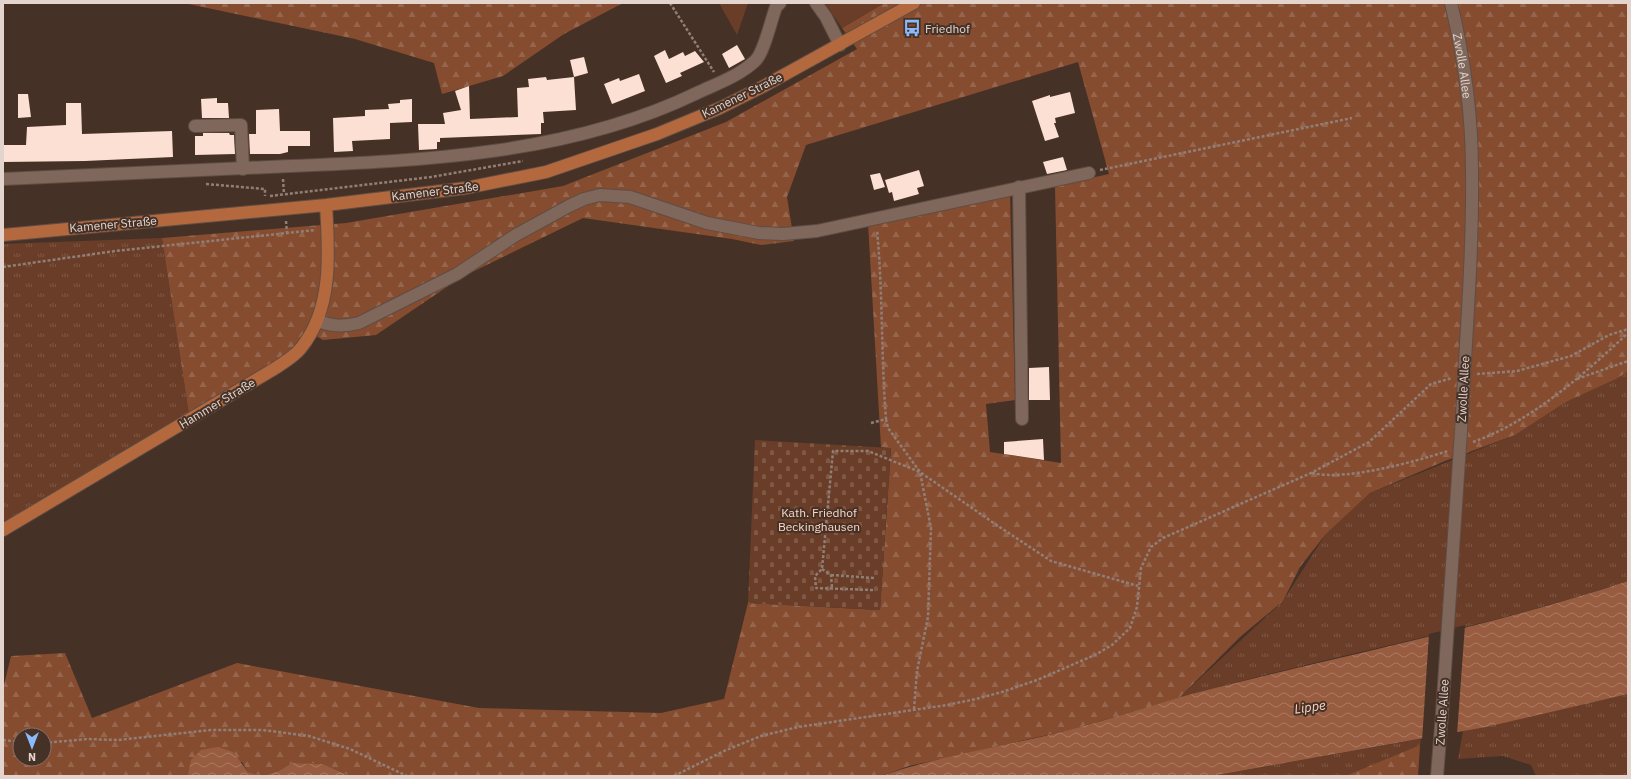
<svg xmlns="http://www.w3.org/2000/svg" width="1631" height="779" font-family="'IBM Plex Sans',sans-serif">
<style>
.grass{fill:url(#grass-tufts)}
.forest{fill:url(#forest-firs);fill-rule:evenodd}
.cemetery{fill:url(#cemetery-stones)}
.green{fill:#693d27}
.water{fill:url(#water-waves)}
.pier{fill:#463127}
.building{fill:#fbe0d3}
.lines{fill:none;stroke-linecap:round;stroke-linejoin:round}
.minor-casing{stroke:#5f4d44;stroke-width:14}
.major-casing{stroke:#5f4d44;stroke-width:14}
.path{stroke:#917f77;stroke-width:2.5;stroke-dasharray:3 2;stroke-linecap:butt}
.minor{stroke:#7f675b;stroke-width:12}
.major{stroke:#b4683e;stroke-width:12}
.minor-bridge-casing{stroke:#5f4d44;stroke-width:14;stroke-linecap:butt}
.minor-bridge{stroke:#7f675b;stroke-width:12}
.labels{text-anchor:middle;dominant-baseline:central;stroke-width:4;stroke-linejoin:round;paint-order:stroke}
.poi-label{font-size:12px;fill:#e3d5ce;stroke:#463127;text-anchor:start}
.street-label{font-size:12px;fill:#e3d5ce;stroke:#463127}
.park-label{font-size:12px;fill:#fcd7c6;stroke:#463127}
.water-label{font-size:13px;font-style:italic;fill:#fbd6c5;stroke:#463127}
</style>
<defs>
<pattern id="grass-tufts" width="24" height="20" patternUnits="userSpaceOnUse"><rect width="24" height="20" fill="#693d27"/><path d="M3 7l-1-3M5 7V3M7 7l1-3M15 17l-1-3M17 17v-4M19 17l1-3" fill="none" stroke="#7e5845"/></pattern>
<pattern id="forest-firs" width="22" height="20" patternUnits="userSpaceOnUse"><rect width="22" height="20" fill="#854c30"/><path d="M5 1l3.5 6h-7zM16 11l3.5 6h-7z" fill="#96654d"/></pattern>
<pattern id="cemetery-stones" width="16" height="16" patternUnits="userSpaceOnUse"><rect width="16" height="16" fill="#693d27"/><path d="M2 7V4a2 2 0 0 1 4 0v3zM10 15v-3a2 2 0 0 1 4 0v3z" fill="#7e5845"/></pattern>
<pattern id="water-waves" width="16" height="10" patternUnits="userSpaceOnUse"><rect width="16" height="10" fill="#985d40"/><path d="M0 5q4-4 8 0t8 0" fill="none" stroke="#ab7b63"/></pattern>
</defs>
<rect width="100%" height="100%" fill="#463127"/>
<path class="grass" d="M162,238L190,421L3,529V244Z
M1628,370V581C1481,630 1327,655 1179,698L1283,601L1325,535L1370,493L1515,435L1566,402L1614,380Z
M1628,694V776H1536L1531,765L1503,756L1458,759L1463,731Z
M1421,739L1420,745L1345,776H1212Z"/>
<path class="forest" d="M184,3H623L564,34L503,76L442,94L434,63L355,39Z
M884,3H1628V371L1616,379L1566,402L1515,435L1445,461L1370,493L1325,535L1300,567L1283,601L1240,637L1179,698L1070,730L909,766L881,776H350L323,764L293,763L278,771L262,776L248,772L242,762L188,776H3V689L11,656L65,653L92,718L237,663L479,708L661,713L724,699L748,603L880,610L891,449L881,447L868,223L1010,194L1015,400L986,404L990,452L1061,463L1055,186L1109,174L1078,62L806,145L787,197L794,241L761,245L732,239L583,218L460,278L376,335L323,340L311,333L301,349L190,421L162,238L346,223L563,186L726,122L857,49L842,28ZM20,735H44V759H20Z
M1420,745L1418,776H1345Z"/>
<path class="cemetery" d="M755,440L891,448L880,610L748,603Z"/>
<path class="green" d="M719,3H748L737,35Z
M825,3H884L842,28Z"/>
<path class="water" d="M1628,581V694L1486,727L1212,776H881C942,755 1007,746 1069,730C1118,717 1166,700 1215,688C1353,653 1493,626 1628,581Z
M218,747L233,752L248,772L262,776L278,771L293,763L323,764L350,776H188L191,760L201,750Z"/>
<path class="pier" d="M1465,625L1457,734L1422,741L1429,634Z"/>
<path class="building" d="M737,45L745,59L729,68L722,54Z
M665,50L669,59L683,52L685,56L695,51L704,62L680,73L682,76L666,83L654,56Z
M584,57L588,73L574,77L570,60Z
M639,74L645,91L612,104L604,84L619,78L620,81Z
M546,77L547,80L574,77L576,110L543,112L544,123H541V134L440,138V142H437V149L419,150L418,124H445L443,113L461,110L455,91L469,86L470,119L518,117L517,88L529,87L528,79Z
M1070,92L1075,113L1055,118L1056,123H1054L1059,137L1045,141L1032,101L1050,95V97Z
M18,94H28L31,117L18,118Z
M217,98V103H228L229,118H202L201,99Z
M412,99V122L390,123V139L352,141L353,151L334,152L333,118L365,116V110L389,109L388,104L400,103V100Z
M66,103H81L82,134L172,131L173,157L85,161L3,162V145H26L27,127L66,125Z
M279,109L280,131H310V146H288V152L280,154H250L249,134H256V110Z
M203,133H229L230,135H234L235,154L195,155V136H203Z
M1063,157L1067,170L1047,174L1043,162Z
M919,170L924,186L917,188L919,194L894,201L892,192L889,193L885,180Z
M880,173L885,187L874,190L870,175Z
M1049,367L1050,400H1029V368Z
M1043,439L1044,460L1004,454V442Z"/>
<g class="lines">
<g class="minor-casing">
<g id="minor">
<path d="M816,3L826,17L840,45"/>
<path id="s1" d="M1451,3C1464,57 1472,115 1472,171C1473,253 1466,334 1462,416"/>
<path d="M195,126L241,125L243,169"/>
<path d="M3,179C92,175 181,171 269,167C413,161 565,157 697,93C716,84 739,76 755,61C764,53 771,20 776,7L780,3"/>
<path d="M1019,187L1022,419"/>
<path d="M317,321C332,326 343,327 359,323L457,274L516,235L569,206L584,199L600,195L630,197L707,223L759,233L783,234L817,231L1089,173"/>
<path d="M1437,776L1442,714"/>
</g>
</g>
<g class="major-casing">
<path id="major" d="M3,235L326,205L466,188L546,172L657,134L720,108L764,86L914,3
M3,530L274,369C283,363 294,357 301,348C333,309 329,252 326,205"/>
</g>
<path class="path" d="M670,3L714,72
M1100,170L1352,118
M283,179L284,194
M206,184L265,189V196
M270,196L431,177L523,161
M286,221L287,233
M3,267L115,251L316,230
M1477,374L1517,371L1571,356L1609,335L1628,329
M1577,379L1628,361
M886,419L888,428L920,472L931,528L928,617L917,671L914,709
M871,423L886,419C881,356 883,293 877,230
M1473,442C1532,421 1583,375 1628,333
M1312,473C1347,481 1413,462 1448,451
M822,569L831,575L832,588
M831,575L874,578
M873,590L816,588L815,576L822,569L833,451H868L920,472L998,526L1051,561L1138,586
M3,740L20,742
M44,743L87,739L118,740L211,730H263L309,736L350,749L407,776
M674,776L724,751L761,736L798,727L947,705L976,699L1002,692L1037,680L1095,655L1112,645L1130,628L1137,607L1141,568L1151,547L1163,538L1311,473L1369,442L1431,384L1452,378"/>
<use href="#minor" class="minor"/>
<use href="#major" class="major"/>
<g class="minor-bridge-casing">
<path id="minor-bridge" d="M1442,714L1462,416"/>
</g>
<use href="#minor-bridge" class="minor-bridge"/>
</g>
<defs>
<g id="bus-bare" transform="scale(1.38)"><path d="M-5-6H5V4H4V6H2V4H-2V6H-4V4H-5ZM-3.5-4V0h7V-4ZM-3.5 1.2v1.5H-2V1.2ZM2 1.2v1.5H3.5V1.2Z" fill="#8abafc" stroke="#463127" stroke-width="2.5" paint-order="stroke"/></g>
</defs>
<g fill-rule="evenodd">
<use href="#bus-bare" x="912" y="28"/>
</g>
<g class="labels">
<g class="poi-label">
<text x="925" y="28">Friedhof</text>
</g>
<g class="street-label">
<text stroke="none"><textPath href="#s1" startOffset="64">Zwolle Allee</textPath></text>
<text transform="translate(742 95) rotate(-26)">Kamener Straße</text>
<text transform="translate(435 191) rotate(-7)">Kamener Straße</text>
<text transform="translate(113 224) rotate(-5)">Kamener Straße</text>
<text transform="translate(1463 389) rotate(-87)">Zwolle Allee</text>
<text transform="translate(217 403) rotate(-31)">Hammer Straße</text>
<text transform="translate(1442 712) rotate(-86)">Zwolle Allee</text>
</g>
<g class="park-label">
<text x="819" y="512">Kath. Friedhof<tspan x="819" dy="14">Beckinghausen</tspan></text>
</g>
<g class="water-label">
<text transform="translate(1310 707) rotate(-8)">Lippe</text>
</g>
</g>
<rect width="1631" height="779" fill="none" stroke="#e3d5ce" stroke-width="8"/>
<g transform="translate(32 747) rotate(180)"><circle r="19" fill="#463127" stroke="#85736a"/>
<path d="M0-3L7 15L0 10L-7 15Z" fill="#8abafc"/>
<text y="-6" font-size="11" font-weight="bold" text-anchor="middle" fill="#e3d5ce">N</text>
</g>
</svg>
